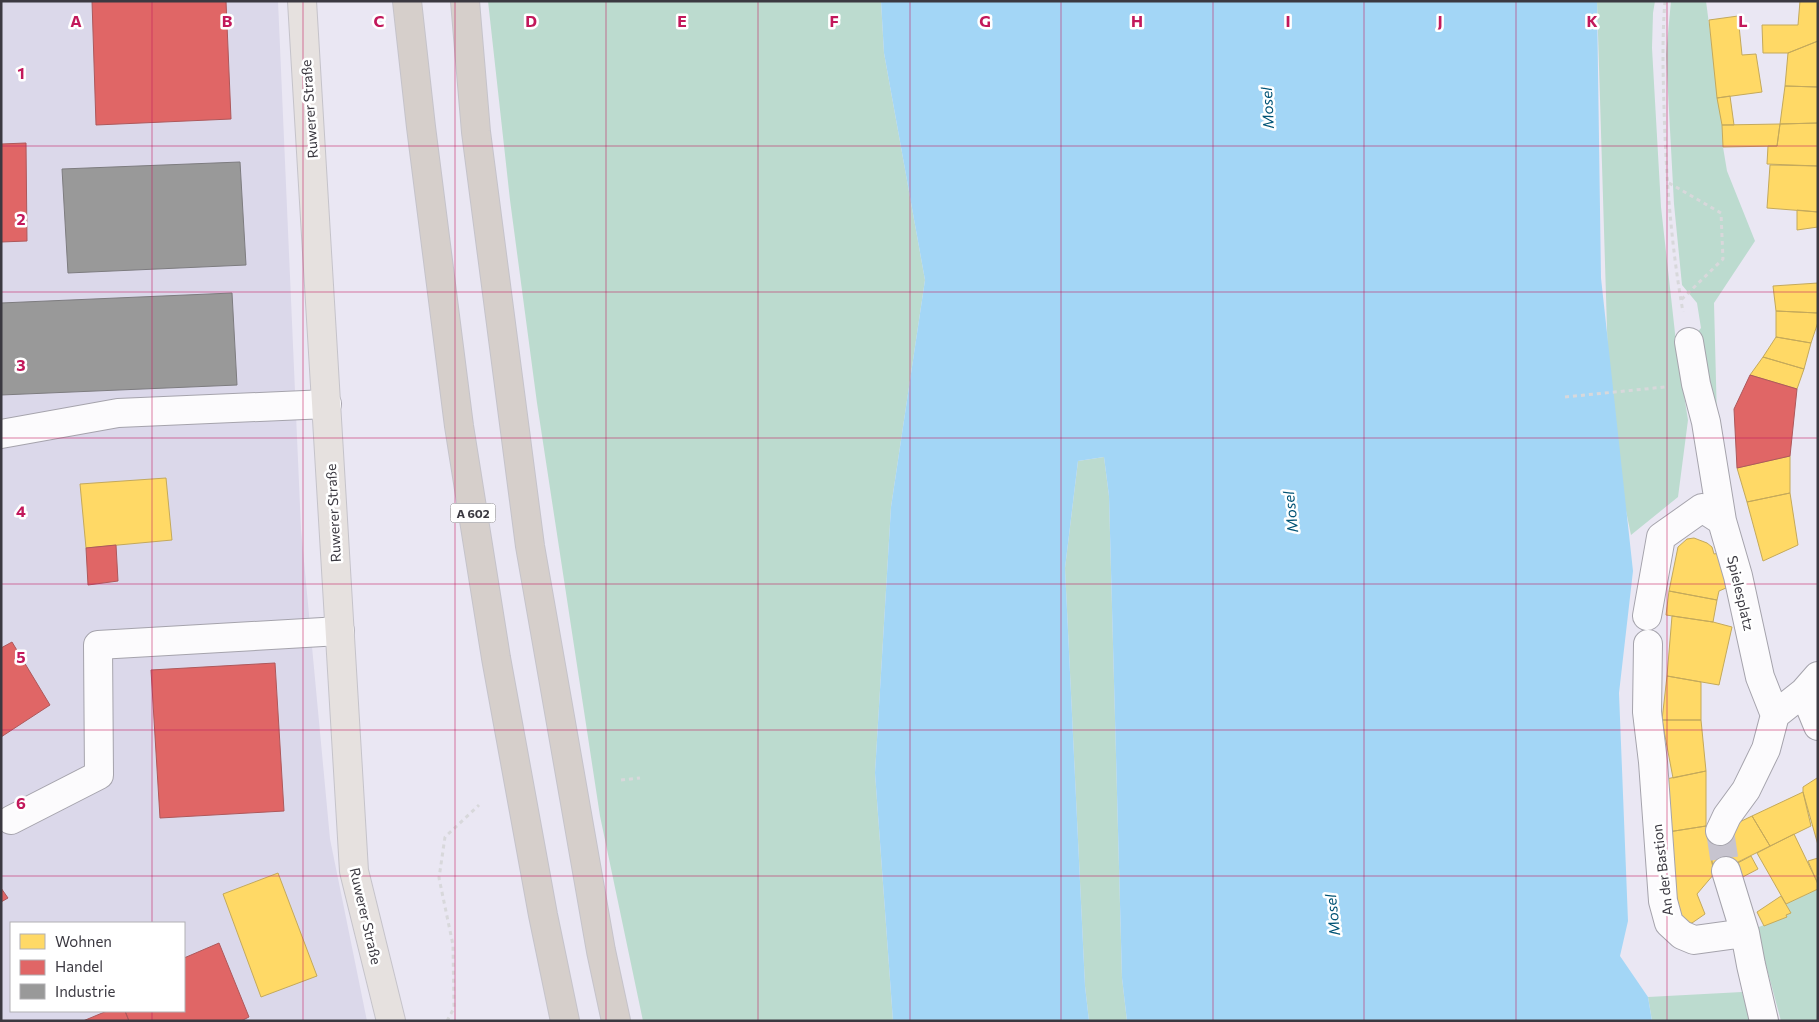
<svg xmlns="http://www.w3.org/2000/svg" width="1819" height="1022" font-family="Commissioner,sans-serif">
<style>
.commercial{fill:#dbd8ea;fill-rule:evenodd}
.green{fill:#bcdbcf}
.water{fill:#a3d6f6}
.homes{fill:#ffd966;stroke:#c4a95b}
.shops{fill:#e06666;stroke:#ae585b}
.industry{fill:#999;stroke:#7d7c7f}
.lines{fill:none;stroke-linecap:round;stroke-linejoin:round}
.minor-tunnel{stroke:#c7c4cf;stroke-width:28;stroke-dasharray:28 14;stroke-linecap:butt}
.minor-casing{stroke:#a5a3ac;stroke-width:30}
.major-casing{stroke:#c5c3ca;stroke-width:30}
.highway-casing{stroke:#c5c3ca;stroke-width:30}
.path{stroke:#d8d8db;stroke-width:3;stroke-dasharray:4 4;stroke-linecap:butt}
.minor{stroke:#fcfbfd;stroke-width:28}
.major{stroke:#e6e1df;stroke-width:28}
.highway{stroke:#d6cfcb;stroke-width:28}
.grid{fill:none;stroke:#c2185b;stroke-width:1;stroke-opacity:0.55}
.labels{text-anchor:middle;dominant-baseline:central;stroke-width:5;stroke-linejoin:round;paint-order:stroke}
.shield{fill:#fff;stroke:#76747a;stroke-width:1}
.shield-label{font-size:12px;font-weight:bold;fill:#3b3941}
.street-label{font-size:14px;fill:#3b3941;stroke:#fff}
.water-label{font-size:15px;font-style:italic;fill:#005375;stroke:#fff}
.grid-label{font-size:16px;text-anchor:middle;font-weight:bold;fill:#c2185b;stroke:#fff;stroke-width:5;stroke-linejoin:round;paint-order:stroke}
</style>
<rect width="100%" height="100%" fill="#eae7f3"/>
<path class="commercial" d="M1,1H278L301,529L330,839L367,1021H1ZM11,923H184V1011H11Z"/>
<path class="green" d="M488,1H881L884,53L925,280L891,507L875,773L893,1021H643L600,816L537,403L510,200Z
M1597,1H1655L1653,13L1652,48L1661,207L1677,351L1688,420L1678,497L1631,535L1625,506L1609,394Z
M1671,1H1706L1722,125L1723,147L1727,171L1755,241L1714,303L1717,420L1695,335L1701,328L1697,303L1682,285L1674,204L1666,55Z
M1104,457L1109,496L1122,978L1127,1021H1089L1085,986L1065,568L1078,461Z
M1818,889V1021H1781L1756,928L1786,917V915L1791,913L1786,904Z
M1742,992L1750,1021H1652L1648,997Z"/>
<path class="water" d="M881,1H1597L1601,278L1633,571L1619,693L1628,921L1620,956L1648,997L1652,1021H1127L1122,978L1109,496L1104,457L1078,461L1065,568L1085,986L1089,1021H893L875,773L891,507L925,280L884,53Z"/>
<path class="homes" d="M1800,1H1818V41L1788,53H1763L1762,25H1798Z
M1738,16L1742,55L1756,54L1762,92L1717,98L1709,20Z
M1818,41V87L1785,86L1788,53Z
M1785,86L1818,87V123L1780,124Z
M1730,96L1734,125H1722L1717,98Z
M1818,123V166L1767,164L1768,146H1777L1780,124Z
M1780,124L1777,146L1723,147L1722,125Z
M1770,165L1818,166V212L1767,208Z
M1797,210L1818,212V227L1797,230Z
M1818,283V313L1776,311L1773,286Z
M1776,311L1818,313V322L1811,343L1776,337Z
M1776,337L1811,343L1804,369L1763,357Z
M1763,357L1804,369L1797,389L1750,375Z
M1790,456V493L1747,502L1737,468Z
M166,478L172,540L86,548L80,484Z
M1790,493L1798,545L1763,561L1747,502Z
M1694,538L1707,543L1712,547L1714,554L1729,551L1733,585L1719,591L1717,600L1669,591L1678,547L1687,539Z
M1669,591L1717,600L1713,622L1666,615Z
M1672,616L1713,622L1732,627L1719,685L1667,676Z
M1667,676L1701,682V720H1662Z
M1662,720H1701L1706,771L1673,778Z
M1706,771V826L1668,832L1666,779Z
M1817,778L1818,780V845L1803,792V787Z
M1803,792L1811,826L1770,846L1752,816Z
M1752,816L1770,846L1714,874L1708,837Z
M1706,826L1714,874L1697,894L1705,914L1692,923L1680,922L1668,832Z
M1794,834L1818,884V889L1786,904L1757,853Z
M1751,856L1758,869L1737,880L1732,866Z
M1818,858V884L1808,861Z
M278,873L317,976L261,997L223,894Z
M1781,896L1791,913L1786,915L1787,917L1764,926L1757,912Z"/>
<path class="shops" d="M92,1H226L231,119L96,125Z
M26,143L27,241L1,242V144Z
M1750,375L1797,389L1790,456L1737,468L1734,409Z
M116,545L118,581L88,585L86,548Z
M12,642L50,705L1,737V648Z
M275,663L284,811L160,818L151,670Z
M1,888L8,898L1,902Z
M219,943L249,1017L241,1021H129L125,1011H184V958Z
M107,1011H125L129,1021H83Z"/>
<path class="industry" d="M240,162L246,265L68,273L62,169Z
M232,293L237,385L1,395V303Z"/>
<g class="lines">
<path class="minor-tunnel" d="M1720,831L1726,871"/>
<g class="minor-casing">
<path id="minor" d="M1689,342L1696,384L1706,422L1722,521L1738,576L1760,677L1775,715L1766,749L1746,790L1727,816L1720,831
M1,434L118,413L327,404
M1647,616L1661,537L1702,508L1722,521
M1648,644L1647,712L1653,762L1663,901L1669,923L1682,935L1694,940L1745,933
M1804,692L1818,726
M1775,715L1804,692L1818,676
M11,820L99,775L98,645L340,631
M1726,871L1745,933L1751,965L1764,1021"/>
</g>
<g class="major-casing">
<path id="major" d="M302,1L354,871L391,1021"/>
</g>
<g class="highway-casing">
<path id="highway" d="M407,1L421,127L459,426L496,658L543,915L565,1021
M465,1L476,132L530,546L601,951L616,1021"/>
</g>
<path class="path" d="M1665,1C1662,37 1663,72 1664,108C1666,176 1671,245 1683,312
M1669,183L1721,213L1723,259L1681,300
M1565,397L1665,387
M621,780L640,778
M447,1021L454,1008L453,945L439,878L445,837L479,805"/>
<use href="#minor" class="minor"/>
<use href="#major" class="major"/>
<use href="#highway" class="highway"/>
</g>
<path class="grid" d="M152,1V923M303,1V1021M455,1V1021M606,1V1021M758,1V1021M910,1V1021M1061,1V1021M1213,1V1021M1364,1V1021M1516,1V1021M1667,1V1021M1,146H1818M1,292H1818M1,438H1818M1,584H1818M1,730H1818M1,876H1818M152,1011V1021"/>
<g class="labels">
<rect class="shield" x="450.5" y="503.5" width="45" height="19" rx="4"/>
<g class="shield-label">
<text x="473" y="513">A 602</text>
</g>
<g class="street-label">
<text transform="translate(309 109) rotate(-94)">Ruwerer Straße</text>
<text transform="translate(333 513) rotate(-93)">Ruwerer Straße</text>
<text transform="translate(1741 593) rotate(77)">Spielesplatz</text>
<text transform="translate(1662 870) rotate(-97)">An der Bastion</text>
<text transform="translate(366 916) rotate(77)">Ruwerer Straße</text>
</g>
<g class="water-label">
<text transform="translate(1267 108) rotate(-93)">Mosel</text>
<text transform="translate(1290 512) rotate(-96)">Mosel</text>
<text transform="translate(1332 915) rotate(-96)">Mosel</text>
</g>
</g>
<g class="grid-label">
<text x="76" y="27">A</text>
<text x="227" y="27">B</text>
<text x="379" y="27">C</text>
<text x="531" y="27">D</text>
<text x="682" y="27">E</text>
<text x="834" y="27">F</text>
<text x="985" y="27">G</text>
<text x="1137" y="27">H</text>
<text x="1288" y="27">I</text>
<text x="1440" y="27">J</text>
<text x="1592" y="27">K</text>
<text x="1743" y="27">L</text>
<text x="21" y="79">1</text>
<text x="21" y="225">2</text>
<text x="21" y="371">3</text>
<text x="21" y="517">4</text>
<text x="21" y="663">5</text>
<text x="21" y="809">6</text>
</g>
<rect width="1819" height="1022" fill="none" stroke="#3b3941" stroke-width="5"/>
<rect x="10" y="922" width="175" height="90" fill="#ffffff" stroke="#b1b0b3"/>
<rect x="20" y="934" width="25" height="15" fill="#ffd966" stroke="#b1b0b3"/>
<text x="55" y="947" font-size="15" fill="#3b3941">Wohnen</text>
<rect x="20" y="960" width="25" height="15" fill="#e06666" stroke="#b1b0b3"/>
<text x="55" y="972" font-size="15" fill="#3b3941">Handel</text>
<rect x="20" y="984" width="25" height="15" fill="#999999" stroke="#b1b0b3"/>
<text x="55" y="997" font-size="15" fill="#3b3941">Industrie</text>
</svg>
